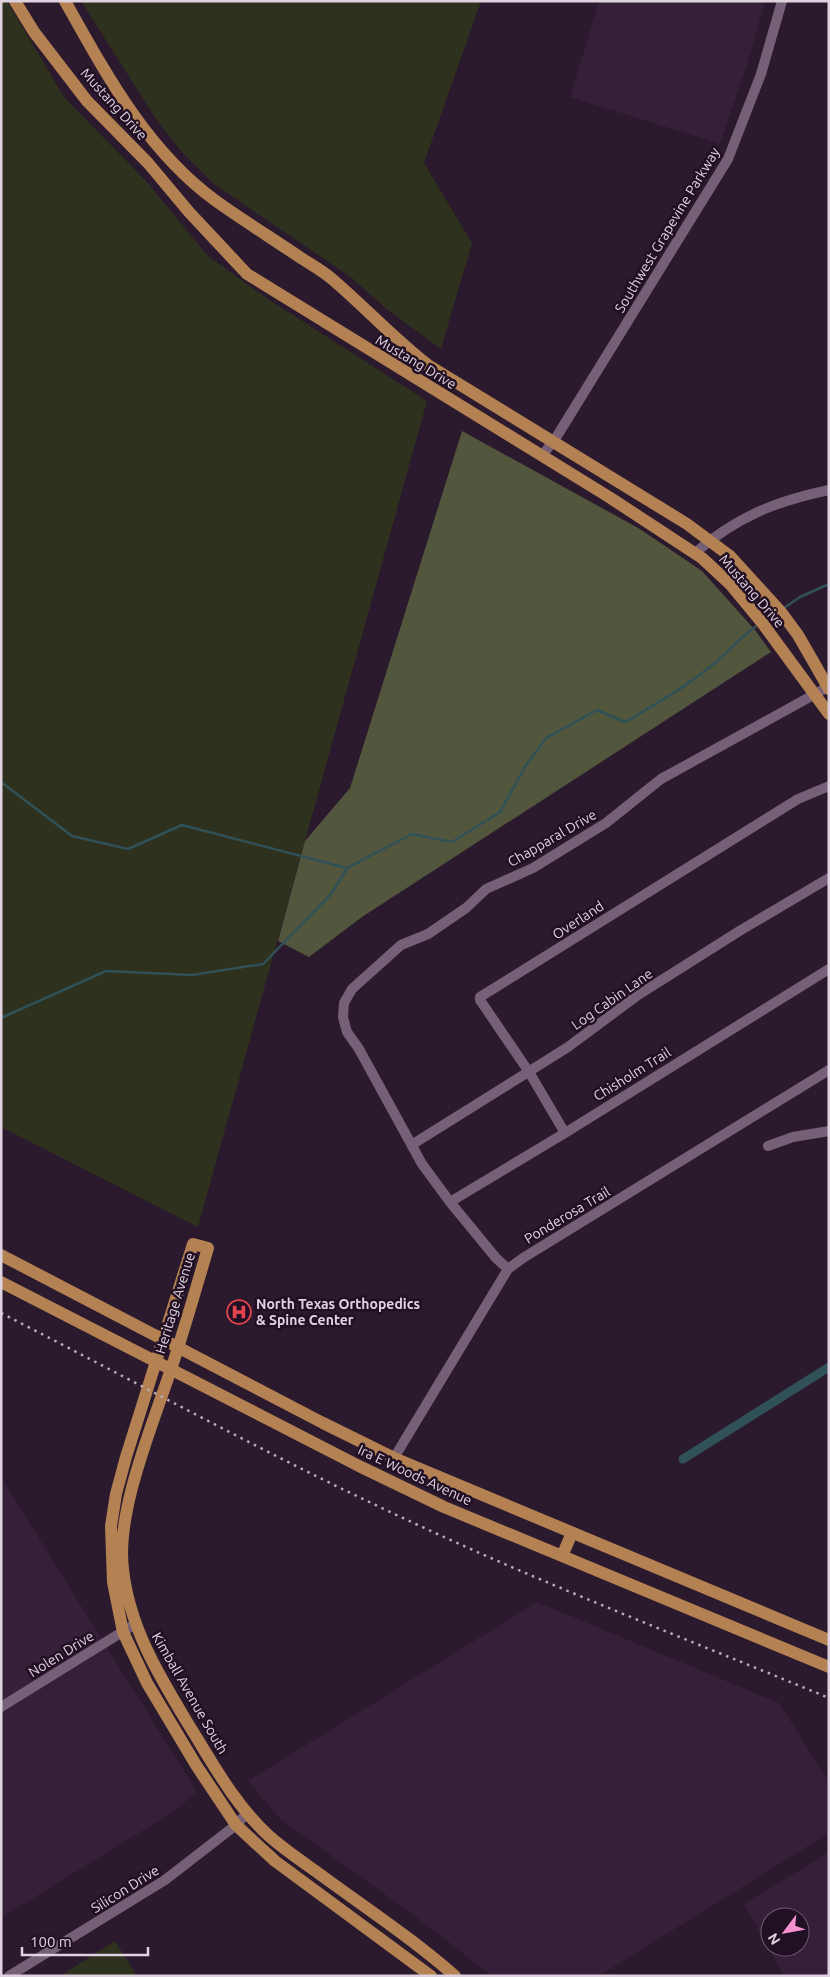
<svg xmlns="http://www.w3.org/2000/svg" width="830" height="1977" font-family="Ubuntu,sans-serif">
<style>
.built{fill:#361f38;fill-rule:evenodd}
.green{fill:#2e311d}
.forest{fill:#51563c}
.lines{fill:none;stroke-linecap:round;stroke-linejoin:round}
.stream{stroke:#305157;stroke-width:2.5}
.canal{stroke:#305157;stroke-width:9}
.minor{stroke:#766078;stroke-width:10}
.major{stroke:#b48152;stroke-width:12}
.rail{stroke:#baacba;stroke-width:2.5;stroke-dasharray:2.5 5;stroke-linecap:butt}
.labels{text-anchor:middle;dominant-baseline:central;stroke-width:5;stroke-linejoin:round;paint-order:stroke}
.street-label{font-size:14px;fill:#e0d3e0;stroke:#210f23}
.poi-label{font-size:14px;font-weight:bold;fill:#e0d3e0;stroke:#210f23;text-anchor:start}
</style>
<rect width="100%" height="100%" fill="#2b192d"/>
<path class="built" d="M599,1H765L748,62L720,144L570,97Z
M1,1477L197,1792L173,1812L1,1918Z
M537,1602L779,1703L829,1782V1833L599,1976H492L411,1913L280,1819L248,1781Z
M829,1852V1976H784L744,1904ZM770,1917H800V1947H770Z"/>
<path class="green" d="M1,1H7L64,97L146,181L208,256L265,297L427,401L198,1227L1,1127Z
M81,1H481L424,163L472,243L441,349L384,307L352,278L214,184L181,151L156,119Z
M115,1941L137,1976H60Z"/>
<path class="forest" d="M462,431L640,529L702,571L755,630L771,652L362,917L309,957L278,941L305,841L350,788Z"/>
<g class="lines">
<path class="stream" d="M784,608L800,597L829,584
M765,620L777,613
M1,782L72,836L128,849L182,825L347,868L412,834L452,842L500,812L525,767L546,738L597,710L625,722C657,704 687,686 715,663C730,651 742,635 758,625
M1,1018L106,971L192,975L263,964L332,893L347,868"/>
<path class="canal" d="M683,1459L829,1367"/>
<path class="minor" d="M542,456L557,436L728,159L761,74L782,1
M695,553C736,517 776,501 829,490
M565,1133L529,1072L480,1000V997L798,799L829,786
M413,1144L568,1047L638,995L741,930L829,878
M768,1146L793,1137L829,1131
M450,1202L565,1133L829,969
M508,1269L496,1258L450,1202L422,1164L359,1049L347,1032L343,1017L344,1003L352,989L401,945L428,934L466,908L486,889L533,868L606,823L661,779L828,687
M394,1458L508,1269L523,1258L829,1070
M1,1707L135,1624
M9,1976L165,1880L236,1825L247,1813"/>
<path class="major" d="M15,1L34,32L87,101L148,163L189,212L247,274L609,497L702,558L730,584L763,624L829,714
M65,1C106,74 147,151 216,201C244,221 273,239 301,258C312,265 323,271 332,279C365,307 394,339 428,365L687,524L730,556L781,612L798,635L829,689
M1,1255L323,1423L394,1458L829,1640
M1,1282L359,1466L444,1507L829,1667
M562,1556L572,1533
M431,1976L275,1861L236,1825L196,1765L147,1683L123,1632L113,1582L111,1526L116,1494L126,1457L193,1244L208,1248C195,1291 183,1335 168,1378C150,1431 116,1514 123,1569C129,1626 158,1674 187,1722C212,1762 234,1804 269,1836C286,1851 306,1864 325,1878C369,1910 414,1940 455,1976"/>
<path class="rail" d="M1,1313C140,1384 277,1460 418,1525C553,1588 692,1641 829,1698"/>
</g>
<defs>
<g id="hospital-ring" transform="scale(1.25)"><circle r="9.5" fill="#210f23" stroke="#e0444e" stroke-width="1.5"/><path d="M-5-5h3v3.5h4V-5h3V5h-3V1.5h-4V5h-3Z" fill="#e0444e"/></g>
</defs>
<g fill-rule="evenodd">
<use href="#hospital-ring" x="239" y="1312"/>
</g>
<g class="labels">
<g class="street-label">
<text transform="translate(114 104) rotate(48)">Mustang Drive</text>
<text transform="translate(667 230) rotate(-59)">Southwest Grapevine Parkway</text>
<text transform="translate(416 362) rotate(31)">Mustang Drive</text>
<text transform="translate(752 591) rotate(49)">Mustang Drive</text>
<text transform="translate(552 838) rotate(-30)">Chapparal Drive</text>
<text transform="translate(578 920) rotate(-33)">Overland</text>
<text transform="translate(612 999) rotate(-35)">Log Cabin Lane</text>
<text transform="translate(632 1074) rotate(-32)">Chisholm Trail</text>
<text transform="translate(567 1215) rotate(-31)">Ponderosa Trail</text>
<text transform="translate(175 1303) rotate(-73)">Heritage Avenue</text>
<text transform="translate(415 1475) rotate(25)">Ira E Woods Avenue</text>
<text transform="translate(61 1654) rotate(-32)">Nolen Drive</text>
<text transform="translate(190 1693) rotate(60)">Kimball Avenue South</text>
<text transform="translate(125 1889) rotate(-32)">Silicon Drive</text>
</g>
<g class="poi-label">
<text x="256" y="1304">North Texas Orthopedics<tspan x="256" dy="16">&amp; Spine Center</tspan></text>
</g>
</g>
<rect width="830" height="1977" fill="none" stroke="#e0d3e0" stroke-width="5"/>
<g transform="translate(785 1932) rotate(238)"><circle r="24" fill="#210f23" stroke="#6d5d6f"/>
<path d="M0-4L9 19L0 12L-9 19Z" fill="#f590d1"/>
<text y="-8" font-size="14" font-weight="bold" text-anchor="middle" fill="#e0d3e0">N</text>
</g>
<path d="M22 1947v8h126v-8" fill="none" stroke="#e0d3e0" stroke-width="2.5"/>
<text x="30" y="1947" font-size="15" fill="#e0d3e0" stroke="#210f23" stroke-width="4" paint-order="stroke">100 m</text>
</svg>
